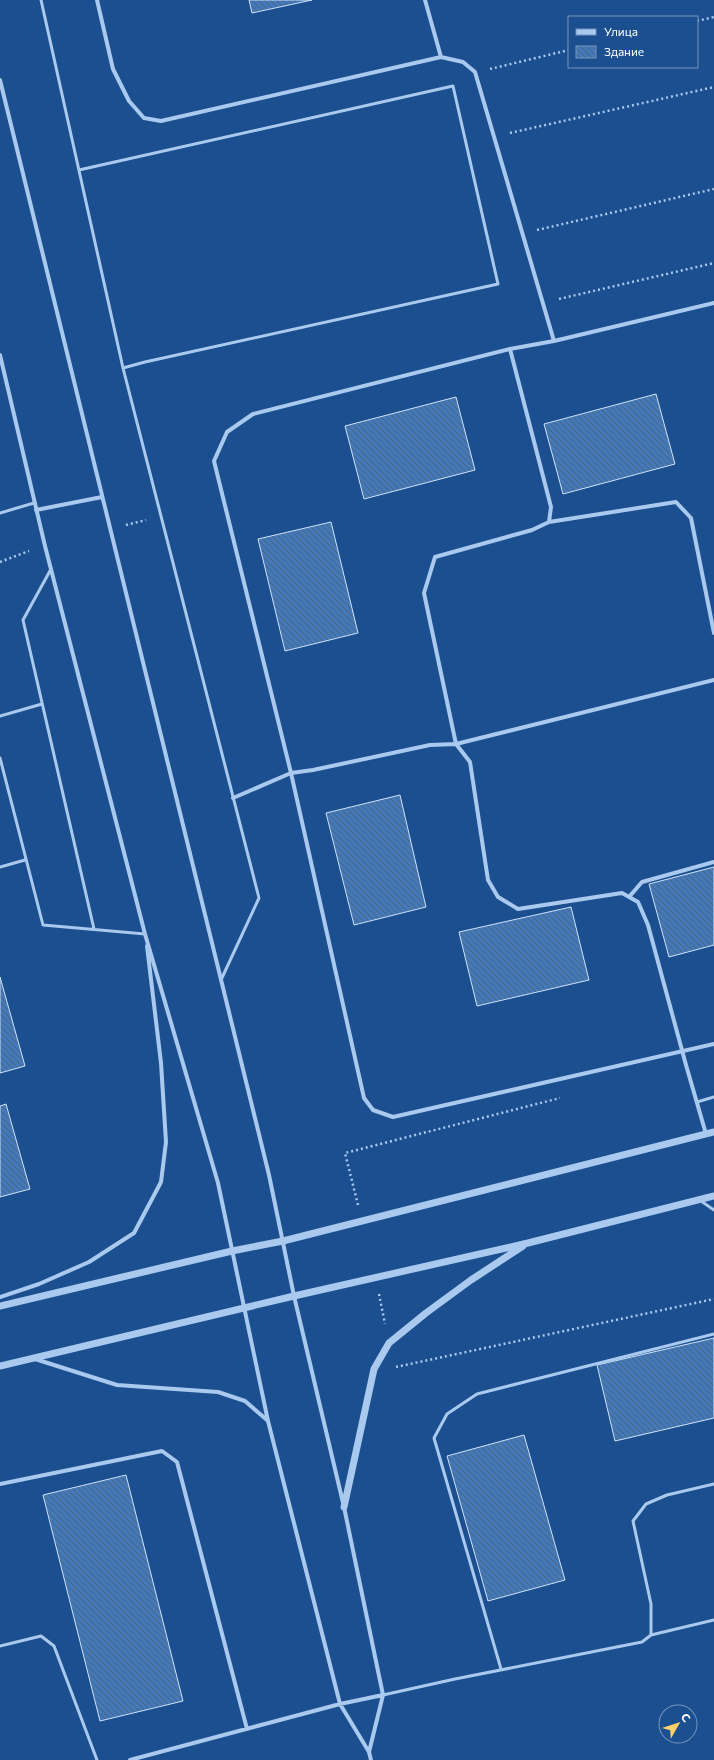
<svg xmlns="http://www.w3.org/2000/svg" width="714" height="1760" font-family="Commissioner,sans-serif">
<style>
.building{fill:url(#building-back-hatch);stroke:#cfe3fa}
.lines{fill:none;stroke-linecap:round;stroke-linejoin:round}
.path{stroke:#a9c9ee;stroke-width:2.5;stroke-dasharray:2 3;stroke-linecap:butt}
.service{stroke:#a9c9ee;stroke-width:3}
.minor{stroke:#a9c9ee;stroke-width:4}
.tertiary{stroke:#a9c9ee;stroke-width:7}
</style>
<defs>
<pattern id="building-back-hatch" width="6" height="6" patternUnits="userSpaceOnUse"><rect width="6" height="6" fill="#4478b7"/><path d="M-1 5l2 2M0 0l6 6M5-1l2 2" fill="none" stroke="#486282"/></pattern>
</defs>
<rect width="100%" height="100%" fill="#1b4f8f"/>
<path class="building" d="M249,0H312L252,13Z
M656,394L675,464L563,494L544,424Z
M456,397L475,470L364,499L345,426Z
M331,522L358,633L285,651L258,539Z
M400,795L426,907L354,925L326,813Z
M714,867V945L669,957L649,884Z
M571,907L589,980L477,1006L459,932Z
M0,977L25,1066L0,1073Z
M6,1104L30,1189L0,1197V1106Z
M714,1338V1418L615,1441L597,1365Z
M524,1435L565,1580L488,1601L447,1456Z
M126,1475L183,1701L100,1721L43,1495Z"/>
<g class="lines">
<path class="path" d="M697,21L714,17
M490,69L569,50
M510,133L714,87
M537,230L714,189
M559,299L714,263
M126,525L146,520
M0,562L29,551
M358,1205L345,1153L560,1098
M379,1294L385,1324
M396,1367L714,1299"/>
<path class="service" d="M41,0L123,368L259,898L221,980
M79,170L453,86L498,284L145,362L123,368
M0,513L34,503
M51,569L23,620L94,929
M0,716L42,704
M0,758L43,925L145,934
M0,867L25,860
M697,1102L714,1097
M701,1201L714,1210
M651,1635V1604L633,1521L646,1504L667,1495L714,1484
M0,1646L41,1636L54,1646L97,1760
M501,1669L434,1438L447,1414L477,1394L714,1334
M383,1695L455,1679L642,1642L651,1635L714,1620"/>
<path class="minor" d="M97,0L113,69L129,101L144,118L161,121L441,57L463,62L475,72L554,341
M425,0L441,57
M0,80L269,1175L294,1296L344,1507L383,1695L369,1752L340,1704L268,1421L218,1183L145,934L45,546L0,355
M714,303L554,341L510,349L253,414L227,432L214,461L291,773L364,1098L373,1110L393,1117L714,1044
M510,349L551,507L549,522L532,530L435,557L424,593L456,744L714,680
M36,510L102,497
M549,522L676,502L691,518L714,633
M233,798L291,773L313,770L430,745L456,744L470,762L488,880L498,897L518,909L622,893L638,902L648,925L686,1065L706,1134
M629,897L642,882L714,862
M0,1297L39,1284L89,1262L134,1233L161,1182L166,1142L161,1063L147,946
M35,1359L117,1385L218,1392L245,1401L267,1420
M0,1484L162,1451L177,1462L247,1729
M369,1752L371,1760
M130,1760L340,1704L383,1695"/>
<path class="tertiary" d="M0,1306L232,1251L283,1241L714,1132
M0,1366L294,1296L528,1243L714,1196
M344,1507L374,1369L389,1343L426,1313L471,1280L523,1246"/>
</g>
<rect x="568" y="16" width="130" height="52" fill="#1b4f8f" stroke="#7695bc"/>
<rect x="576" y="29" width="20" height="6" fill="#a9c9ee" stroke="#7695bc"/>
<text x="604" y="36" font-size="12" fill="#ffffff">Улица</text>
<rect x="576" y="46" width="20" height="12" fill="url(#building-back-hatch)" stroke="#7695bc"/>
<text x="604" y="56" font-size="12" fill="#ffffff">Здание</text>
<g transform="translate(678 1724) rotate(51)"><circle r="19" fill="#1b4f8f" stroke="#7695bc"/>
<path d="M0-3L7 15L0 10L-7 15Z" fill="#ffd166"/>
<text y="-6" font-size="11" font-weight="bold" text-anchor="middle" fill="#ffffff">С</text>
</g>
</svg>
